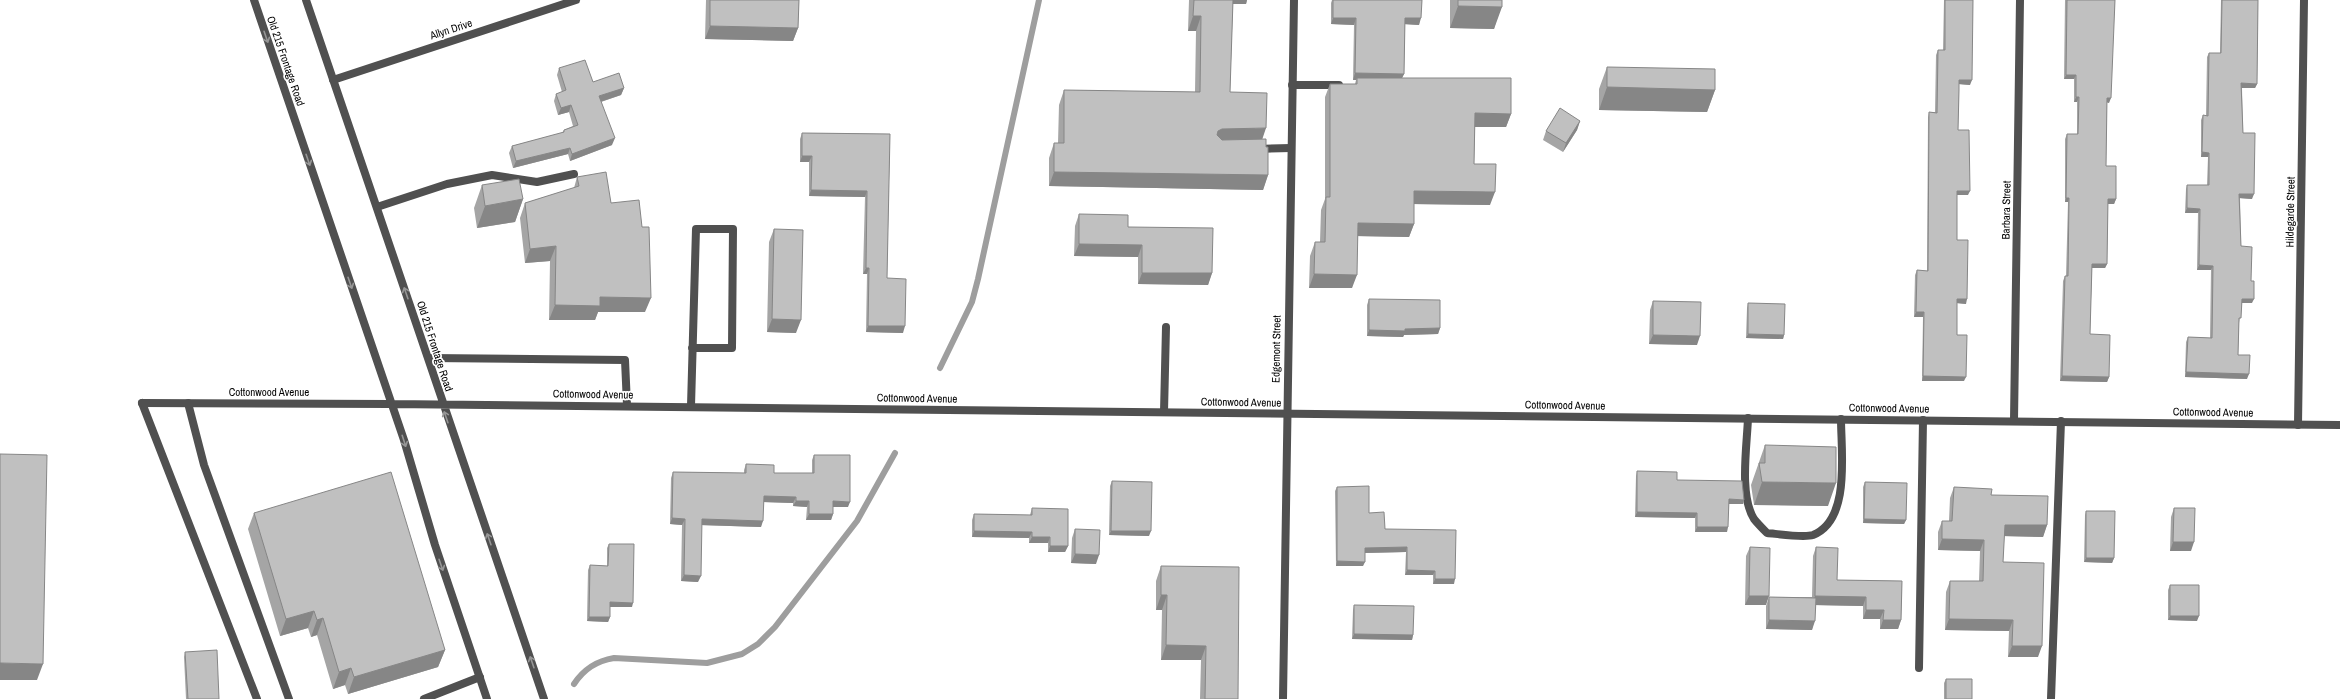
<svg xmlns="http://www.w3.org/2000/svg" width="2340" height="699" font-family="'Archivo Narrow',sans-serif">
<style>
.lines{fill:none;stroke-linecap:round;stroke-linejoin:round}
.stream{stroke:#9e9e9e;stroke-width:6}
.service{stroke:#505050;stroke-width:8}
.minor{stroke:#505050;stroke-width:8}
.tertiary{stroke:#505050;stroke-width:8}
.wall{fill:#a5a5a5}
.shaded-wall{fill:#868686}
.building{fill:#c0c0c0;stroke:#868686}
.oneway{stroke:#969696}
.labels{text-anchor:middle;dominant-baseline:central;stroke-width:3.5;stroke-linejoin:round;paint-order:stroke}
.street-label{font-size:11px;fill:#000;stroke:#fff}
</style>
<rect width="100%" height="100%" fill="#fff"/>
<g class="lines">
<path class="stream" d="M940,368L972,302L978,279L1039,0
M574,684C584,669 596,661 614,658L707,663L742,654L758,644L775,627L857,521L895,453"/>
<path class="service" d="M1292,85H1339
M1257,149L1291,148
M377,207L447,184L492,175L537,182L574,174
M429,358L625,360L627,405
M142,403L257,699
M188,403L204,465L289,699
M691,406L696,229H733L732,348H692
M1164,412L1166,327
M1748,418C1747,446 1739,495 1754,519C1758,524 1763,529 1767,533C1778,534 1804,538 1813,535C1851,520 1841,452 1841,419
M1919,668L1923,420
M424,699L480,677
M2051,699L2061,421"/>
<path class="minor" d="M333,80L576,0
M142,403L391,404
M2014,421L2020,0
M2298,425L2304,0
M1283,699L1294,0"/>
<path class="tertiary" d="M254,0L404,440L435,545L487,699
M306,0L544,699
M391,404L2340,425"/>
</g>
<path class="wall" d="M706,0H799L798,28L793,41L705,39Z
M1189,0H1247L1246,4H1233L1230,92L1262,139L1266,147L1268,175L1263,190L1049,186V158L1054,143H1058L1059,105L1064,90L1195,92L1196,31H1188Z
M1332,0H1422L1419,25L1405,24L1404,74L1402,78L1511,114L1506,127H1475L1474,164L1490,205L1414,204V224L1409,237L1358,236L1352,288H1309L1310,256L1315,242H1320L1321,210L1325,199V97L1330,84H1355L1356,80H1353L1354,25L1331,24V3Z
M1450,0H1502L1494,29L1450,28Z
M1944,0H1973L1970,85L1959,84L1958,130L1968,195H1957V240L1966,304L1957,303V335L1964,381H1922L1923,317H1914L1915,275L1917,270L1927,271L1928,117L1929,112H1935L1936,55L1938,50H1943Z
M2065,0H2115L2109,103L2107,102L2106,166L2116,199L2114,204H2108L2107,264L2105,268H2092L2090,334L2109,377L2107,382L2060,381L2063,281L2065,276H2066L2068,202H2065V139L2067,134H2077V102H2074V79H2064Z
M2221,0H2258L2257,84L2255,88H2242L2243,133L2252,199L2240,198L2241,246L2251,281L2252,303H2242L2239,323L2238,355L2247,379L2185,377L2186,342L2188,337L2210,338L2211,270H2197L2198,213H2185L2186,189L2187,185H2207L2208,157H2201V120L2203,115L2206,116L2207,57L2209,53H2220Z
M1607,67L1715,90L1707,112L1599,110V89Z
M559,68L593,82L624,88L621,95L601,102L612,145L570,161L568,154L513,168L509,153L512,146L562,133L564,130L573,126L569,112L558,115L554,101L556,94L562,92L557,75Z
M1580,121L1577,130L1563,152L1543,140L1546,131Z
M802,133L890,134L887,278L903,333L866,332L867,274H863L865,197L809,196V162H800V139Z
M577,177L611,203L645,312H598L595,320H549L550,261L525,263L520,218L525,203L574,188Z
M482,185L523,199L515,222L477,228L474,208Z
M1079,214L1128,227L1212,273L1208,285L1138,284V257L1074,256L1075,226Z
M774,229L796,333L767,332L769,242Z
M1369,299L1440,328L1438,334L1404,335L1403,337L1367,336V305Z
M1653,301L1697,345L1649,344L1650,310Z
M1748,303L1784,335L1783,339L1746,338L1747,308Z
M1765,445L1828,506L1754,505L1751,485Z
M814,455L848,507H833V514L831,520H806L807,507L793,506V503L764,502L761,527L701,525L698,582L681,581L682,525L670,524L671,478L673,472L744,473V470L746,464L774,473H812V460Z
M1637,471L1677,480L1744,500L1743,504H1729L1727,532H1695V518L1635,517L1636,476Z
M1112,481L1149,536L1109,535L1110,486Z
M1865,482L1906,520L1904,524L1863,523V487Z
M1337,487L1369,513L1385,529L1454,584H1433V575H1405L1406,552L1365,553L1363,566H1336L1335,491Z
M1954,487L1991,495L2047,525L2043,537L2004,536L2003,562L2038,657H2008L2009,631L1945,630L1946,592L1950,581H1979L1980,551L1938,550V532L1942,521H1949L1950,498Z
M1032,508L1068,546L1065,552H1048V543H1029V538L972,537V520L974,514L1030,515Z
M2174,508L2191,551H2170L2171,517Z
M2086,511L2114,558L2112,563L2084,562L2085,515Z
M254,513L445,650L438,667L348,694L345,685L333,689L317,635L311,637L308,628L280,636L248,529Z
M1075,529L1096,564L1071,563L1072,538Z
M609,544L632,607H610V617L608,622L587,621L588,570L590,565L607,566V548Z
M1750,547L1766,605H1745L1746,556Z
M1816,547L1837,580L1902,581L1901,620L1898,629H1880V619H1863V606L1816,605L1812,630L1766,629V606L1769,597H1812L1813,556Z
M1161,566L1238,699H1200L1201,660H1161L1162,610H1156V581Z
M2170,585L2197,621L2168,620V590Z
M1354,605L1413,635L1412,640L1352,639L1353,610Z
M185,652L219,699H186L184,657Z
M1946,679L1972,699H1944V683Z"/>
<path class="shaded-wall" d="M1229,0H1247L1246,4H1228Z
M1458,6L1502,7L1494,29L1450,28Z
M1193,16H1201L1196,31H1188Z
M1333,18H1356L1354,25L1331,24Z
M1405,18H1421L1419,25L1402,24Z
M710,26L798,28L793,41L705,39Z
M1355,73L1404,74L1401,80L1357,78L1356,80H1353Z
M2066,75H2076L2074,79H2064Z
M1959,80H1972L1970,85L1958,84Z
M2241,83L2257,84L2255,88H2240Z
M1607,87L1715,90L1707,112L1599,110Z
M624,88L621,95L597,103L599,96Z
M2076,97H2079L2077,102H2074Z
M2107,98H2111L2109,103L2106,102Z
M571,105L569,112L558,115L561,108Z
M1475,113L1511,114L1506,127H1470Z
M1580,121L1577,130L1563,152L1566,143Z
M1266,128L1261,143L1212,146L1218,131L1222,129Z
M615,138L612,145L570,161L572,154Z
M570,148L568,154L513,168L516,161Z
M2202,152L2209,153L2208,157H2201Z
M802,156H812L809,162H800Z
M1054,172L1268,175L1263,190L1049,186Z
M811,190L867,191L865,197L809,196Z
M1414,191L1495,192L1490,205L1409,204Z
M1957,191H1970L1968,195H1956Z
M2239,194H2254L2252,199L2238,198Z
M2066,198H2069L2068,202H2065Z
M523,199L515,222L477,228L485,206Z
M2108,199H2116L2114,204H2106Z
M2187,208L2200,209L2198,213H2185Z
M1358,223L1414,224L1409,237L1353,236Z
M1079,244L1142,245L1138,257L1074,256Z
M556,246L550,261L525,263L530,249Z
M2092,264H2107L2105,268H2090Z
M2199,265L2213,266L2211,270H2197Z
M866,268H869L867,274H863Z
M1142,273H1212L1208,285L1138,284Z
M1314,274L1357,275L1352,288H1309Z
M600,297L651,298L645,312H598L595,320H549L555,305Z
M1957,299H1967L1966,304L1956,303Z
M2242,299H2254L2252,303H2240Z
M1916,312H1924L1923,317H1914Z
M772,319L801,320L796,333L767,332Z
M868,326H905L903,333L866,332Z
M1440,328L1438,334L1404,335L1403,337L1367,336L1369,330L1405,329Z
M1748,334L1784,335L1783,339L1746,338Z
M1653,335L1700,336L1697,345L1649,344Z
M2186,372L2249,374L2247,379L2185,377Z
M1923,376L1966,377L1964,381H1922Z
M2062,376L2109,377L2107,382L2060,381Z
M1762,482L1836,483L1828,506L1754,505Z
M764,496L796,497L793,503L762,502Z
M1729,499L1744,500L1743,504H1727Z
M796,501H809L807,507L793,506Z
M833,501L850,502L848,507H831Z
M1637,512L1697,513L1695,518L1635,517Z
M809,514H833L831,520H806Z
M672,518L685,519L682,525L670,524Z
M702,519L763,521L761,527L699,525Z
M1864,519L1906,520L1904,524L1863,523Z
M2005,525H2047L2043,537L2001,536Z
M1697,527H1728L1727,532H1695Z
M974,531L1032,532L1029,538L972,537Z
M1111,531H1151L1149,536L1109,535Z
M1032,537H1050L1048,543H1029Z
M1942,539L1984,540L1980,551L1938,550Z
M2173,542H2194L2191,551H2170Z
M1050,546H1068L1065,552H1048Z
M1407,547L1406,552L1363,553L1365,548Z
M1075,554L1099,555L1096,564L1071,563Z
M2086,558H2114L2112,563L2084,562Z
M1337,561L1365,562L1363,566H1336Z
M1407,570L1435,571L1433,575H1405Z
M684,575L701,576L698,582L681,581Z
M1435,579H1455L1454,584H1433Z
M1161,595H1167L1162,610H1156Z
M1749,596H1769L1766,605H1745Z
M1815,596L1866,597L1863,606L1812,605Z
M610,602L633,603L632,607H608Z
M1866,610H1884L1880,619H1863Z
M314,611L308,628L280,636L286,619Z
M2170,616H2199L2197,621L2168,620Z
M589,617H610L608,622L587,621Z
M323,618L317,635L311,637L317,620Z
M1949,619L2013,620L2009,631L1945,630Z
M1769,620L1815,621L1812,630L1766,629Z
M1883,620H1901L1898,629H1880Z
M1354,634L1413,635L1412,640L1352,639Z
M1166,645L1206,646L1201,660H1161Z
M2012,646H2042L2038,657H2008Z
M445,650L438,667L348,694L354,677Z
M0,663L43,664L37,680H0Z
M351,668L345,685L333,689L339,672Z"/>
<path class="building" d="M710,0H799L798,28L710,26Z
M1194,0H1233L1230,92L1267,93L1266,128L1222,129L1218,131L1217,135L1222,140L1266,139V147H1268V175L1054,172V143H1064V90L1200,92L1201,16H1193Z
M1333,0H1422L1421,18H1405L1404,74L1355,73L1356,18H1333Z
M1458,0H1502V7L1458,6Z
M1945,0H1973L1972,80H1959V90L1958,130H1969L1970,191H1957V240H1968L1967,299H1957V335H1967L1966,377L1923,376L1924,312H1916L1917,270L1928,271L1929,112L1937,113L1938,50H1945Z
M2067,0H2115L2111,98H2107L2106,166H2116V199H2108L2107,264H2092L2090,334L2110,335L2109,377L2062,376L2065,276H2068L2069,198H2066L2067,134H2078L2079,97H2076V75H2066Z
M2222,0H2258L2257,84L2241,83L2243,133H2255L2254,194H2239L2241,246L2252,247L2251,281H2254V299H2242L2241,318H2239L2238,355H2250L2249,374L2186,372L2188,337L2212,338L2213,266L2199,265L2200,209L2187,208V185H2209V153L2202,152L2203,115L2208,116L2209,53H2221Z
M585,60L593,82L619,73L624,88L599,96L615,138L572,154L570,148L516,161L512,146L564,132V130L578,125L571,105L561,108L556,94L566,90L559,68Z
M1607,67L1715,69V90L1607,87Z
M1357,78H1511V114L1475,113L1474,164H1496L1495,192L1414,191V224L1358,223L1357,275L1314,274L1315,242H1325L1326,197H1330V84H1357Z
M1560,108L1580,121L1566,143L1546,131Z
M802,133L890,134L887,278L906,279L905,326H868L869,268H866L867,191L811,190L812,156H802Z
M606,172L611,203L639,200L642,227H649L651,298L600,297V306L555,305L556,246L530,249L525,203L579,186L577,177Z
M519,179L523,199L485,206L482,185Z
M1079,214L1128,215V227L1213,228L1212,273H1142V245L1079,244Z
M774,229L803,230L801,320L772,319Z
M1369,299L1440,300V328L1405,329V331L1369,330Z
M1653,301L1701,302L1700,336L1653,335Z
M1748,303L1785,304L1784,335L1748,334Z
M1765,445L1836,447V483L1762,482L1759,463H1765Z
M0,454L47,455L43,664L0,663Z
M814,455H850V502L833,501V514H809V501H796V497L764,496L763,521L702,519L701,576L684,575L685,519L672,518L673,472L746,473V464L774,465V473H814Z
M1637,471L1677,472V480L1742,481L1744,500L1729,499L1728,527H1697V513L1637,512Z
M391,472L445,650L354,677L351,668L339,672L323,618L317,620L314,611L286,619L254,513Z
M1112,481L1152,482L1151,531H1111Z
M1865,482L1907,483L1906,520L1864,519Z
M1369,486V513L1384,512L1385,529L1456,530L1455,579H1435V571L1407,570V547L1365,548V562L1337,561V487Z
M1954,487L1992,489L1991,495L2048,496L2047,525H2005L2003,562L2044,563L2042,646H2012L2013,620L1949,619L1950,581H1983L1984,540L1942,539V521H1952Z
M1032,508L1068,509V546H1050V537H1032V532L974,531V514L1032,515Z
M2174,508H2195L2194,542H2173Z
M2086,511H2115L2114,558H2086Z
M1075,529L1100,530L1099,555L1075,554Z
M609,544H634L633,603L610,602V617H589L590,565L608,566Z
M1750,547L1770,548L1769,596H1749Z
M1816,547L1838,548L1837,580L1902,581L1901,620H1883L1884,610H1866V597L1815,596Z
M1161,566L1239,567L1238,699H1205L1206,646L1166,645L1167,595H1161Z
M2170,585H2199V616H2170Z
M1769,597L1816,598L1815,621L1769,620Z
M1354,605L1414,606L1413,635L1354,634Z
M217,650L219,699H188L185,652Z
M1946,679H1972V699H1946Z"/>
<defs><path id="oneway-shaft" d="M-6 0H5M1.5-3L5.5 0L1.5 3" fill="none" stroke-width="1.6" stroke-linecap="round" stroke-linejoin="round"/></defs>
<g class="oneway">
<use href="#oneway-shaft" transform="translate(266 37) rotate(71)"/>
<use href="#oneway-shaft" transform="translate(308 160) rotate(71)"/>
<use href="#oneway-shaft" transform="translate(350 283) rotate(71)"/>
<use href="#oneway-shaft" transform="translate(406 293) rotate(-109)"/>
<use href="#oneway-shaft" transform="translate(446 417) rotate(-109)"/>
<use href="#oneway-shaft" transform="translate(404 441) rotate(72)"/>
<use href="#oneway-shaft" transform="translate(489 539) rotate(-109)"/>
<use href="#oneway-shaft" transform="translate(441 565) rotate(71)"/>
<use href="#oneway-shaft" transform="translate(532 662) rotate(-109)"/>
</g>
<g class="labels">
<g class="street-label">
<text transform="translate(451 29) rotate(-18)">Allyn Drive</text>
<text transform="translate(286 61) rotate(71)">Old 215 Frontage Road</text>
<text transform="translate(2006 210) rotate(-89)">Barbara Street</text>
<text transform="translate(2290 212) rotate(-89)">Hildegarde Street</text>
<text transform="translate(435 346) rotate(72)">Old 215 Frontage Road</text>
<text transform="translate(1276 349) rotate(-89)">Edgemont Street</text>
<text x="269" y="392">Cottonwood Avenue</text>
<text transform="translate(593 394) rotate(1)">Cottonwood Avenue</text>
<text transform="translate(917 398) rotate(1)">Cottonwood Avenue</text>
<text transform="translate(1241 402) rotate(1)">Cottonwood Avenue</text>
<text transform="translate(1565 405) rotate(1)">Cottonwood Avenue</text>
<text transform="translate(1889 408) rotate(1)">Cottonwood Avenue</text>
<text transform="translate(2213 412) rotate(1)">Cottonwood Avenue</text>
</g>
</g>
</svg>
